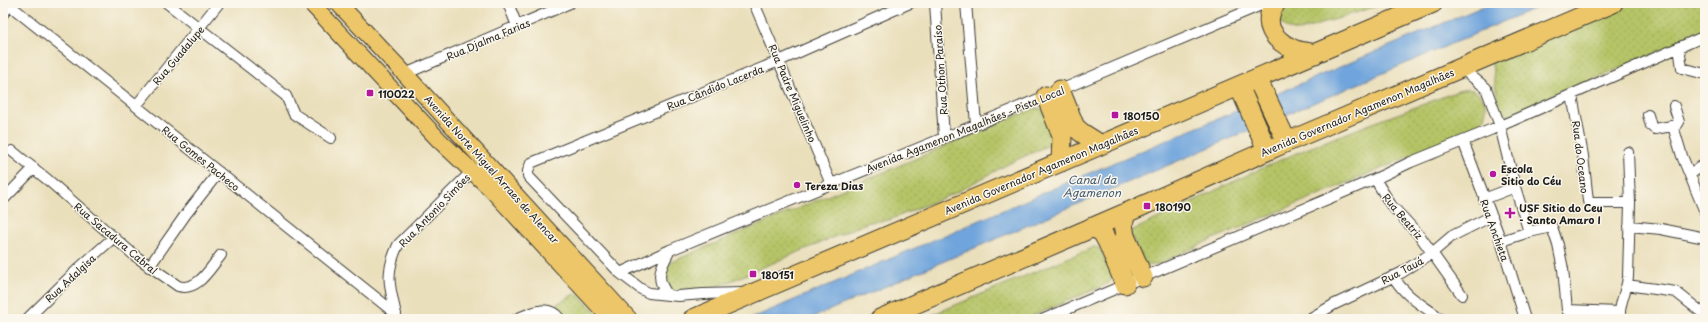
<svg xmlns="http://www.w3.org/2000/svg" width="1708" height="322" font-family="'Playpen Sans',sans-serif">
<style>
.green{fill:url(#green-dots);stroke:#687041}
.water{fill:#6fa4dc;stroke:#46607c}
.lines{fill:none;stroke-linecap:round;stroke-linejoin:round}
.street-casing{stroke:#3b3934;stroke-width:12}
.primary-casing{stroke:#3b3934;stroke-width:18}
.highway-casing{stroke:#3b3934;stroke-width:21}
.street{stroke:#fff;stroke-width:10}
.primary{stroke:#ecc669;stroke-width:16}
.highway{stroke:#ecc669;stroke-width:19}
.poi-dot{fill:#b5179e;stroke:#fbf7ec;stroke-width:1.5}
.labels{text-anchor:middle;dominant-baseline:central;stroke-width:3;stroke-linejoin:round;paint-order:stroke}
.street-label{font-size:10px;fill:#1c1c1c;stroke:#fbf7ec}
.poi-label{font-size:10px;font-weight:bold;fill:#1c1c1c;stroke:#fbf7ec;text-anchor:start}
.water-label{font-size:11px;font-style:italic;fill:#415972;stroke:#fbf7ec}
</style>
<defs>
<pattern id="green-dots" width="8" height="8" patternUnits="userSpaceOnUse"><rect width="8" height="8" fill="#b5c466"/><path d="M2 2h.1M6 6h.1" fill="none" stroke="#9ba858" stroke-width="1.8" stroke-linecap="round"/></pattern>
</defs>
<rect width="100%" height="100%" fill="#fbf7ec"/>
<filter id="ink" filterUnits="userSpaceOnUse"><feTurbulence type="fractalNoise" baseFrequency=".025" numOctaves="2"/><feDisplacementMap in="SourceGraphic" scale="8" xChannelSelector="R" yChannelSelector="G"/><feConvolveMatrix kernelMatrix="1 2 1 2 8 2 1 2 1" color-interpolation-filters="sRGB"/></filter>
<filter id="wash" filterUnits="userSpaceOnUse"><feTurbulence type="fractalNoise" baseFrequency=".012" numOctaves="4" result="noise"/><feDisplacementMap in="SourceGraphic" scale="16" xChannelSelector="R" yChannelSelector="G"/><feGaussianBlur stdDeviation="0.9" result="paint"/><feColorMatrix in="noise" values="0 0 0 0 0 0 0 0 0 0 0 0 0 0 0 0 0 1.4 0 .05"/><feComposite in="paint" operator="in"/></filter>
<g filter="url(#wash)">
<rect width="100%" height="100%" fill="#eadfbb"/>
<path class="green" d="M1286,3H1386L1299,31L1288,29L1280,22L1279,14Z
M1621,3H1705V32L1501,119L1491,59Z
M1467,89C1490,92 1492,118 1473,130L1206,242L1160,264L1146,266L1129,232C1173,212 1215,190 1258,170C1323,140 1391,117 1458,91Z
M1039,108C1049,113 1057,134 1051,144L1010,163L955,193L889,220L869,222L712,289L703,291L673,292L665,284L664,269L671,262L1033,109Z
M1094,247L1100,248L1113,277L1109,283L1103,286L1025,319H922Z
M576,293L604,319H531Z"/>
<path class="water" d="M1491,3H1547L809,319H750L1080,177Z"/>
</g>
<g filter="url(#ink)">
<g class="lines">
<g class="street-casing">
<path id="street" d="M7,3L395,313
M167,3L286,96L294,114L331,138
M508,3L517,26
M754,3L831,184
M935,3L944,137
M966,3L976,124
M3,14L11,3
M1679,47L1682,68L1705,74
M1461,68L1486,88L1500,126L1515,187L1529,232
M405,74L570,3
M1572,95L1583,156L1588,201L1594,203H1630
M136,106L219,3
M1648,115L1651,126L1655,129L1677,125L1679,122L1674,106
M1673,126L1682,156L1705,212
M1463,141L1501,241L1525,319
M12,151L48,180L134,255L178,286C198,292 210,268 221,255
M1690,174L1705,164
M1375,179L1391,205L1420,236L1462,295
M1484,199L1515,187
M3,200L34,168
M1629,226L1661,229L1705,238
M1501,241L1529,232L1552,227L1558,245L1563,269L1567,310L1619,312
M149,267L186,214L219,172
M620,273L670,250L1046,96L1266,3
M1393,276C1406,298 1422,304 1441,319
M1627,285L1676,292L1705,315
M742,293L703,294L678,296L649,293L641,289L620,273L528,176V171L531,163L779,61L910,3
M668,295C654,278 661,267 670,250
M396,314C389,285 385,273 398,245L472,171
M27,319L77,270L113,238
M516,319C531,313 548,303 560,319
M1044,319L1375,179L1411,162L1500,126L1705,36
M1309,319L1335,304L1401,273L1432,253L1452,236L1492,216
M1620,319C1618,304 1627,291 1628,277L1630,203L1628,152"/>
</g>
<g class="primary-casing">
<path id="primary" d="M311,3L439,140L491,189L611,319
M338,3L405,74L629,319"/>
</g>
<g class="highway-casing">
<path id="highway" d="M1276,3C1261,23 1273,40 1293,49C1299,52 1308,52 1315,54
M1257,78L1287,142
M1239,86L1267,150
M1060,90L1075,127L1082,133L1101,145
M1046,96L1062,136L1061,162
M1126,213L1123,224L1125,236L1143,277
M1092,227L1102,232L1108,243L1125,284
M693,319L1433,3
M880,319L1126,213L1287,142L1613,3"/>
</g>
<use href="#street" class="street"/>
<use href="#primary" class="primary"/>
<use href="#highway" class="highway"/>
</g>
</g>
<g class="poi-dot">
<rect x="366" y="89" width="8" height="8" rx="2"/>
<rect x="1111" y="111" width="8" height="8" rx="2"/>
<circle cx="1493" cy="174" r="4"/>
<circle cx="797" cy="185" r="4"/>
<rect x="1143" y="202" width="8" height="8" rx="2"/>
<path d="M1508 207h4v4h4v4h-4v4h-4v-4h-4v-4h4z"/>
<rect x="749" y="270" width="8" height="8" rx="2"/>
</g>
<g class="labels">
<g class="street-label">
<text transform="translate(488 39) rotate(-23)">Rua Djalma Farias</text>
<text transform="translate(178 55) rotate(-50)">Rua Guadalupe</text>
<text transform="translate(940 70) rotate(-94)">Rua Othon Paraíso</text>
<text transform="translate(715 87) rotate(-22)">Rua Cândido Lacerda</text>
<text transform="translate(793 93) rotate(67)">Rua Padre Miguelinho</text>
<text transform="translate(1357 112) rotate(-23)">Avenida Governador Agamenon Magalhães</text>
<text transform="translate(965 129) rotate(-22)">Avenida Agamenon Magalhães - Pista Local</text>
<text transform="translate(1581 157) rotate(83)">Rua do Oceano</text>
<text transform="translate(201 158) rotate(39)">Rua Gomes Pacheco</text>
<text transform="translate(492 169) rotate(48)">Avenida Norte Miguel Arraes de Alencar</text>
<text transform="translate(1041 170) rotate(-23)">Avenida Governador Agamenon Magalhães</text>
<text transform="translate(434 210) rotate(-46)">Rua Antonio Simões</text>
<text transform="translate(1403 216) rotate(50)">Rua Beatriz</text>
<text transform="translate(1495 230) rotate(70)">Rua Anchieta</text>
<text transform="translate(116 238) rotate(40)">Rua Sacadura Cabral</text>
<text transform="translate(1402 270) rotate(-28)">Rua Tauá</text>
<text transform="translate(70 278) rotate(-43)">Rua Adalgisa</text>
</g>
<g class="poi-label">
<text x="378" y="93">110022</text>
<text x="1123" y="115">180150</text>
<text x="1501" y="168">Escola<tspan x="1501" dy="12">Sitio do Céu</tspan></text>
<text x="805" y="185">Tereza Dias</text>
<text x="1155" y="206">180190</text>
<text x="1519" y="207">USF Sitio do Ceu<tspan x="1519" dy="12">- Santo Amaro I</tspan></text>
<text x="761" y="274">180151</text>
</g>
<g class="water-label">
<text x="1092" y="179">Canal da<tspan x="1092" dy="13">Agamenon</tspan></text>
</g>
</g>
<rect width="1708" height="322" fill="none" stroke="#fbf7ec" stroke-width="16"/>
</svg>
